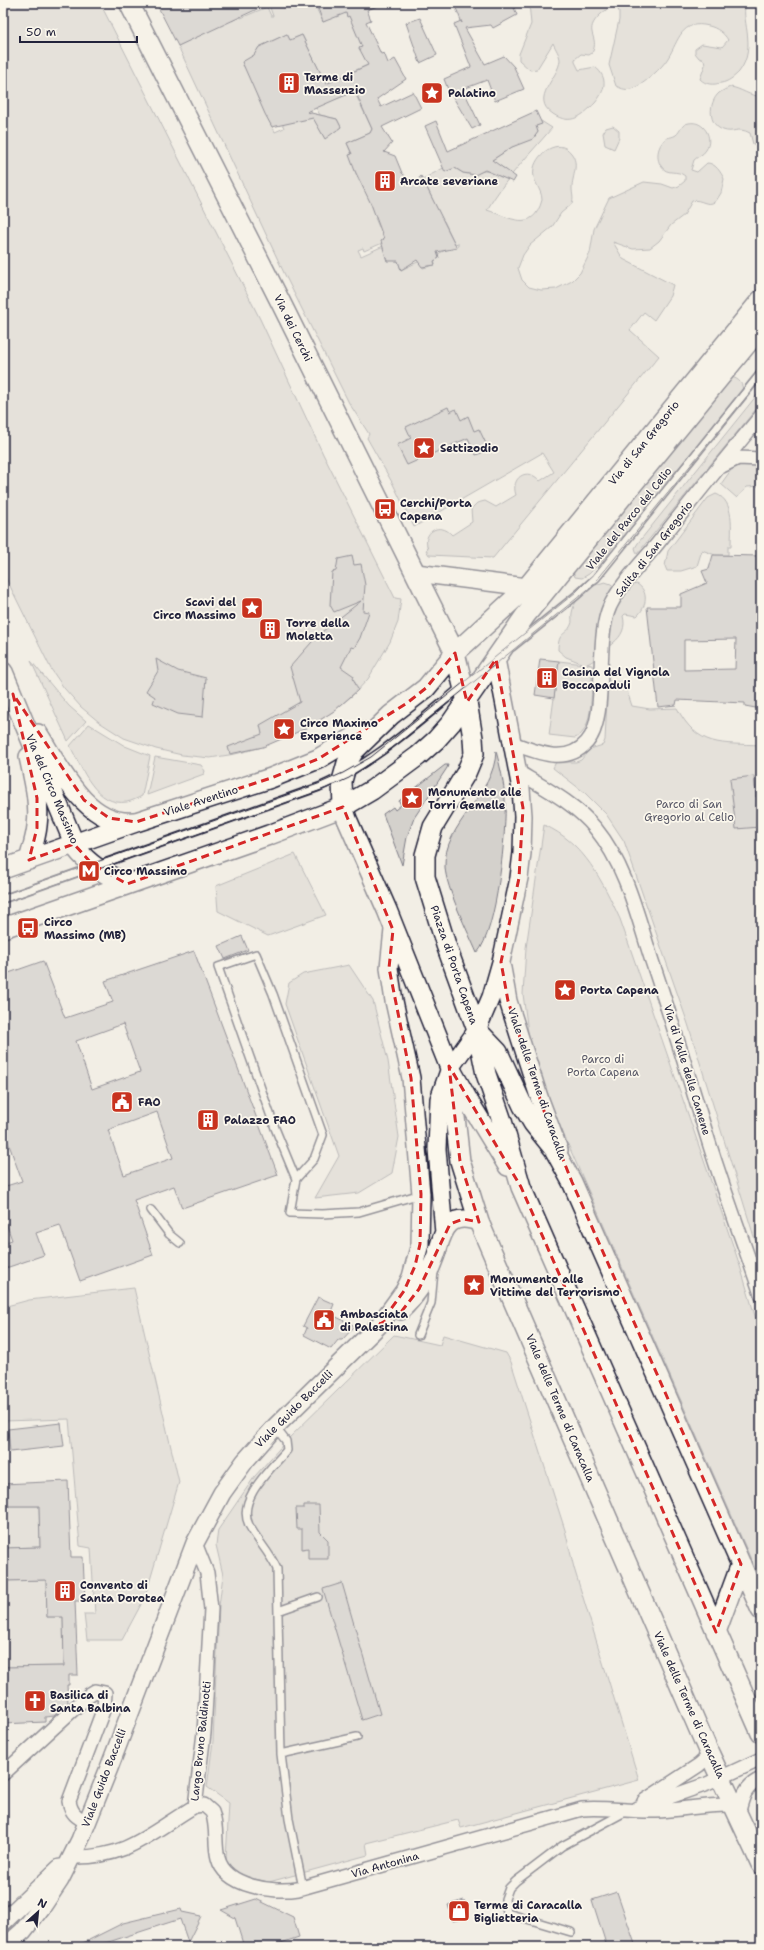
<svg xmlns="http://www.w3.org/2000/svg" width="764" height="1950" font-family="'Shantell Sans',sans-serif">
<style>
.green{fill:#d4d1cc;stroke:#7b7a84}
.building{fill:#c2bebe;stroke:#22223b;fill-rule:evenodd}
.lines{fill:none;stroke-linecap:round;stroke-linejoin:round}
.service-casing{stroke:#22223b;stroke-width:10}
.minor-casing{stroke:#22223b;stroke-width:16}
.tertiary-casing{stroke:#22223b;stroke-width:20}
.secondary-casing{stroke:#22223b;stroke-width:22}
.service{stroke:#fbf7ec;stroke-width:7}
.minor{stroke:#fbf7ec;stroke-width:13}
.tertiary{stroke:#fbf7ec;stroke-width:17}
.secondary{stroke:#fbf7ec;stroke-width:19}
.tram{stroke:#22223b;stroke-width:1}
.marked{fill:none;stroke:#d62828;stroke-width:3;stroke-dasharray:8 5;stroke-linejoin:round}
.labels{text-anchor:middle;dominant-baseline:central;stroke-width:3.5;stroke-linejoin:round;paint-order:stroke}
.poi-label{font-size:11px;font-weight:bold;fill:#22223b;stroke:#fbf7ec;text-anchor:start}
.street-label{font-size:11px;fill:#22223b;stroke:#fbf7ec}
.park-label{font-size:11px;fill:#575766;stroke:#fbf7ec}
</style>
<rect width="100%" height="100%" fill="#f2eee5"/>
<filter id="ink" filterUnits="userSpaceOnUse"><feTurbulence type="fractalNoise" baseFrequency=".025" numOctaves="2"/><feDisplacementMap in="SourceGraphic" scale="8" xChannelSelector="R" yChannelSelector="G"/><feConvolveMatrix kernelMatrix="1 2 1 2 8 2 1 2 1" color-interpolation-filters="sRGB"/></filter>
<g filter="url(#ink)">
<path class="green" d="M3,3H100L260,319L323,454L395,598L401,599L398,622L390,642L368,679L353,695L334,711L309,727L259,748L235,754L210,758L182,755L156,749L124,738L99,722L81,707L64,688L51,669L3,572Z
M275,3H318L320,8L317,10L323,22L326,21L329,3L347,13V16H350L362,47L359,48L360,50L365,48L372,63L349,73L329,91L321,75L322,73L321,74L302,35L290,40L287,34L259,47L253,57L243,62V66L250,67L258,99H260L275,132L284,128L282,123L302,116L309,108L325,138L341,127L337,119L320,115L311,99L337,95L339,98L353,92L355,93L372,129L370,133L347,143L358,170L355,171L359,181L363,180L373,203L371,204L377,216L375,218L379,227L383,226L387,241L364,251L363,248L358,250L361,256L390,243L386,257L387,261L394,257L396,261H398L401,270L422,260L423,268L434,265V261L439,258L438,254L453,246L454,248L458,246V243L455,244L444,221L442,220L423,179L449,165L463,173L475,175C484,168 491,172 501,177L505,169L491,161L512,147L535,136L538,132L535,126L541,124V121L552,128C529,155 504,180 487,210C509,217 533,234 542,200C542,188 531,182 534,168C537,153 559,137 571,153C580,164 572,176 572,188C572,194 574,198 572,204L561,213L552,227L530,245L523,255L518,268L522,280L529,287L541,290L556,289L572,281L580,273L590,253L594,229L609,198L644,182L662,184L673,188L679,186L685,181V176C677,169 667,176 661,166C655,157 658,144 667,138C670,137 673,137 676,135C681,131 681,124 689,123C704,120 714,138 706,150C703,155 698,156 694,160L691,170L697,172L707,163C715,163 721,172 724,179L721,193L716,201C707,208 701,198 692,201L684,215L671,225L659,241L650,248L633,249L613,242L623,259L673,285L670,296L654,320L644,312L630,330L659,356L493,558L429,555L426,550L428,549C421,532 440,521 452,535L472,522L471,509L477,503L485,501L496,507L516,495C510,478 527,466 540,481L554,472L542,453L414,527L393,484L367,438L369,434L349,403L285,275L178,46L231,19L232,21L240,16L241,18L267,7L271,16H273L269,5Z
M529,3H747C738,15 759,46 739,72C734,77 728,82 721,83C713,85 706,85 700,79L705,65L704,60L699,58L695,53V49L702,44L722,47L728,40C724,33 717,28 709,26C681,19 679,40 668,58C663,67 643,85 634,88C627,91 622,89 616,86L609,65L619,20V11L615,7C609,7 606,10 601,14C581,32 601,36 592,53L589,55L581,54L575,59V62L579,70L595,67C609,78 605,91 595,103C582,116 571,126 553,114C529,98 559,78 560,60C560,55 555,48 553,43L537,69L530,70L519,60V54L531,24Z
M730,87C741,88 750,97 761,96V146L753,144L750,133C737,126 734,134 723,130C708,125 708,103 719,93C722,91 726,89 730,87Z
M613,126L619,131V138L614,149L605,145L603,133L606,128Z
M731,377C740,379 743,384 743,393C735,402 722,411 718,422L668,480L654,502L643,512L627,534L617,540L607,556L589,574L582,578L575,577L573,571Z
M761,390V403L637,554L635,548L638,543Z
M736,463L761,464V486L747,487L737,498L721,484Z
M716,494C735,501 731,529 731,547H728V555H715L702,550L697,566L681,571H667L665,566L668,551L708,498Z
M605,582L611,584L617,589L637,584C649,591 647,607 637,616L625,614L623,616C626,627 622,636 613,643C611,646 608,645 606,648C600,654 595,661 587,664L592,665C591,684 595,731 575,738L549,735L559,661L584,664L566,657L558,650C558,631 566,636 571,625C573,622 571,617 572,613C575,596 589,586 605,582Z
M31,661L69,706L86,721L68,741Z
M608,681L624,682L632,706L650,709L677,708C698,748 721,743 761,745V1237L755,1240L688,1024L624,841L606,814L585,793L553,768L556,762H576L581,760L590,749L603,745L605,740Z
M89,724L125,746L150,756L142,796C138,798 132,801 127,802C96,807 82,768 70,746Z
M496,751C500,766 504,782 505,799C507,829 497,932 477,953C468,932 446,888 445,867C443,824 495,795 496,751Z
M155,757L201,765L205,771L204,774L147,795Z
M445,765H448L447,768L414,818L407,837L402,865L383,814L393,807L395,810L401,805L399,801Z
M544,825C585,843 602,881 620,919L689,1117L740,1266L761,1336V1582L544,1090L529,1040L523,994L526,948Z
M295,854L326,915L268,936L218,911L216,886Z
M349,965L373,1001L388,1061L399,1137L392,1173L359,1193L315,1198L339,1156L285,1004L289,983L303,974Z
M134,1288L179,1482L145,1597L122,1640H87L84,1614H95L91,1548L80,1546L69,1419L3,1421V1307L29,1300Z
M394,1335L440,1345L443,1335L506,1353L511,1362L565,1530L574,1568L639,1780L461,1828L458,1820L366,1843L368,1855L269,1882L246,1877L235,1873L226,1860L229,1803L207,1787L213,1741L219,1606L223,1575L216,1545L218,1530L255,1476L286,1441Z
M3,1506H39L40,1547L3,1548Z
M46,1580L47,1617H63L64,1666L3,1667V1581Z"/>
<path class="building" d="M156,3H270L178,46Z
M316,3H380V5L367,10L371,20L366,22L381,54L384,53L388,63L395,59L406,79L377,99L381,107L413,92L421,108L382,127L392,143L384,152L395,156L402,173L414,184L421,176L457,248L437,252L439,258L434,261L435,265L422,267L417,260L401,270L398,261H387L381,241L384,239L371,204L355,171L349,155L352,154L347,143L370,133L372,129L355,91L307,112L337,119L341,127L325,139L313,118L272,127L265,114L242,62L254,55L259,47L287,34L290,40L302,35L326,84L368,65L359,48L362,47L349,16L347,17L346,13L323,22Z
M454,3H512L517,15L493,28L491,25L465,28L485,64L504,56L514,67L524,89L495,101L487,80L463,89L480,125L472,129L447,87L444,79L471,67L454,24L461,21L462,23Z
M420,18L437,55L420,63L406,23Z
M536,111L542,124L536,126L538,132L533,139L512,147L492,160L516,177L513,182L485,170L475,175L463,173L455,168L445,172L425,126L436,121L448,151Z
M448,407L450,412L456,409L461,420L468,416L474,431L479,429L489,450L476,455L468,438L407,465L397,445L411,438L406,427Z
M713,555L761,556L759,614H761V709L745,706V703L677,700L676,705L658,707L647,607H681V594L707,583L702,571L709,569ZM736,639L735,669L684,670V640Z
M352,556L354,565L361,564L365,585L363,611L369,612L360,638L354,648L351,647L341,667L354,676L353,678L358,690L334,711L309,727L263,747L230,754L228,747L262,734L260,725L300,702L290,667L318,635L361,601L334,612L330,605L332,572L336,571L338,559Z
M156,659L178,671L206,678L203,717L178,714L153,703L155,697L146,691L158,671Z
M540,659L559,661L554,698L535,695Z
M754,776L756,797L761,796V825L760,827L736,829L730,779Z
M242,936L248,950L225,959L219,946Z
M194,951L278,1175L182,1208L174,1186L134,1200L153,1255L80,1281L60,1225L36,1233L44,1255L3,1269V1243L12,1240L3,1214V1187L22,1181L3,1128V975L43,961L65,1018L113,1002L105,981ZM123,1024L140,1072L92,1089L76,1041ZM157,1112L173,1158L124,1175L108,1130Z
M318,1297L334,1304L330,1314L355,1326L342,1340H338L331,1349L304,1335L307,1328L303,1326Z
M61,1423L64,1446L10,1452L8,1429Z
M68,1481L71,1557H83L85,1601H75L78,1675H69V1685H67L68,1703L54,1716L45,1717V1722L3,1724V1667L64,1666L63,1617H47L46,1580L3,1581V1548L40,1547L39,1506H3V1484Z
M304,1505H319L320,1532L328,1540V1559H308V1548L302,1549V1529H297L296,1508H304Z
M342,1583L380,1714L362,1720L323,1589Z
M617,1892L636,1947H607L592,1900Z
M256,1899L293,1917L299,1937L269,1947H244L235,1918L221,1910Z
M464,1900L469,1917L453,1921L448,1905Z
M181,1909L182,1912L201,1916L188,1942L180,1919L93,1947H82L81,1944L123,1923Z"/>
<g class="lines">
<g class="service-casing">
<path id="service" d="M512,647L577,595L596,578L761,373
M3,899L319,787C373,764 416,724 461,687
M296,1179L275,1128L218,967L256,954L273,994L323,1135L314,1159L296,1179L290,1213L322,1214L359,1212L421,1194
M151,1210L169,1234L180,1243
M418,1335L431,1303L434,1271
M275,1427L286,1441L287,1450C272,1468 236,1499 249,1525C257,1540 270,1553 277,1569L281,1754L289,1819L303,1888
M278,1611L318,1597
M281,1754L357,1737
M571,1932L507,1913L505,1899L509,1888L516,1881L562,1846L627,1811"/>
</g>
<g class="minor-casing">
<path id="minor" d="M722,466L738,458L761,459
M512,743C537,752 566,766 587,742C609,718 594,640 610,606C622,582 642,563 658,543C692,500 726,458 761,416
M518,772C545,788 576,804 596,829C627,867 638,919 653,964C674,1026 692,1089 712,1152C727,1199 745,1247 761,1294
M3,1774L90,1694L95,1691L105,1693L104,1708L69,1801C71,1814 77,1817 88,1823
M644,1801L699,1765L710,1755
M195,1806L204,1805L212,1812C218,1827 214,1844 218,1858C225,1887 274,1893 298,1889L582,1809C607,1807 631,1812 656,1811C682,1810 707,1804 733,1805
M638,1808L707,1784L761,1759
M738,1815C742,1799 744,1786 761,1779
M71,1857C127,1859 150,1833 195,1806L204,1733L211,1609L207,1573L195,1543"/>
</g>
<g class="tertiary-casing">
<path id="tertiary" d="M416,573L527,587
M502,968L508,1001L539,1097L559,1150
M444,1233L437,1149L439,1099L450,1068L477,1030L491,997L501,962L519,878L522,853L523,816L521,789L496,659
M401,1311C416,1297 427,1279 434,1260C439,1249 441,1232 450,1224C458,1216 470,1219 479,1222
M3,1922L60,1868
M5,1947L23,1931L44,1904L60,1880L80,1840L109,1768L195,1543L222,1493L245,1461L275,1427L380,1324L404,1291L411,1277L420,1244L421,1194L411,1078L394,1001L389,968L393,930"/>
</g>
<g class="secondary-casing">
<path id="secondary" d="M129,3L281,303L455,653L467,702L473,738L474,754L466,773L433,827L425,855V877L446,945L477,1030L486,1074L502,1121L521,1187L761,1733
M3,672L76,848C89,865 107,876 127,884
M38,734C60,768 86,826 134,822
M29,860C32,849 36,837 37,826C40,803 34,780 29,757
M3,869L136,822L271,778L318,759L363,732
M3,928L269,835L343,807L372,790L418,756L436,740L451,723L525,616L761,327
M477,1030L498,1052L523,1106L533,1123L554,1149L572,1182L761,1610
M450,1073L460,1161L479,1222L710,1755L761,1864
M508,1166L469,1102L450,1068L387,910L347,819L343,807L342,781L347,763L354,751L391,715L426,688L455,653L527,587L761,300
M716,1632L741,1564"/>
</g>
<use href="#service" class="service"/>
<use href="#minor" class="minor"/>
<use href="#tertiary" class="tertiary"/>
<use href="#secondary" class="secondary"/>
<path class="tram" d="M3,895L318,784L343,773L371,757L576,592L593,575L761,367
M3,903L327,788L349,778L386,753L592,586L761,379"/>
</g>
</g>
<path d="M0 0H764V1950H0ZM455,653L467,702L496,659L523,808L519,878L501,962L508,1001L546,1117L572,1182L741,1564L716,1632L521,1187L449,1066L460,1161L479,1222L463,1219L450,1224L419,1289L401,1312L380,1324L404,1291L415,1266L420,1244L421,1194L411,1078L389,968L393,930L343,807L127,884L92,864L74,844L29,860L37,828V798L13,694L84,800L109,818L136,822L271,778L318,759L407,703L426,688Z" fill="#f2eee5" fill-opacity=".55" fill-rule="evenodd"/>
<path class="marked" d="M455,653L467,702L496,659L523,808L519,878L501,962L508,1001L546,1117L572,1182L741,1564L716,1632L521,1187L449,1066L460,1161L479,1222L463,1219L450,1224L419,1289L401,1312L380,1324L404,1291L415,1266L420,1244L421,1194L411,1078L389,968L393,930L343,807L127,884L92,864L74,844L29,860L37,828V798L13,694L84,800L109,818L136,822L271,778L318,759L407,703L426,688Z"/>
<defs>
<g id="building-square" transform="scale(1.15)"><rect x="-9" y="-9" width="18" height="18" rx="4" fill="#c8321e" stroke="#fbf7ec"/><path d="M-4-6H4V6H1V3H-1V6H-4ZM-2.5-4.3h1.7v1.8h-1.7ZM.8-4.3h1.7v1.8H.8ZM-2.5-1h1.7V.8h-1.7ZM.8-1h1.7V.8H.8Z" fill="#fff"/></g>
<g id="sight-square" transform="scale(1.15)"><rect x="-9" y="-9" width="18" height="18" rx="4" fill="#c8321e" stroke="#fbf7ec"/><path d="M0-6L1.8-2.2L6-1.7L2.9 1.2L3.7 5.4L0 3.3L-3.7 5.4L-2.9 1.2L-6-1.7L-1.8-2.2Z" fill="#fff"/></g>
<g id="bus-square" transform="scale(1.15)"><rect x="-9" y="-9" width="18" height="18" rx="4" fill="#c8321e" stroke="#fbf7ec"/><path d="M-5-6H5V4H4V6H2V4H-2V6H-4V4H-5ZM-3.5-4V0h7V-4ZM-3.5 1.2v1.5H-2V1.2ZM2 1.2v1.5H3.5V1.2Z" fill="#fff"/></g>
<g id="metro-square" transform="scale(1.15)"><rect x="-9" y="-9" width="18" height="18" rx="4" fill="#c8321e" stroke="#fbf7ec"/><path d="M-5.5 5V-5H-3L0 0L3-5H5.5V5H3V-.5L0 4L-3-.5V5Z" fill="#fff"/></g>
<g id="civic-square" transform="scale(1.15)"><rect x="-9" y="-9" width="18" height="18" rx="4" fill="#c8321e" stroke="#fbf7ec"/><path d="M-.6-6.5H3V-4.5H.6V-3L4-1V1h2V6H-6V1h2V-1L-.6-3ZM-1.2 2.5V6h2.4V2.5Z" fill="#fff"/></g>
<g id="church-square" transform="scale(1.15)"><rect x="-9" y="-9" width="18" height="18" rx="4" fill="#c8321e" stroke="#fbf7ec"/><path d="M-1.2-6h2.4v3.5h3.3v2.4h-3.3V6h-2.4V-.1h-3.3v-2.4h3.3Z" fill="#fff"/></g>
<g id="shop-square" transform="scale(1.15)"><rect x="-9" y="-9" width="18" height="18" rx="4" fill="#c8321e" stroke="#fbf7ec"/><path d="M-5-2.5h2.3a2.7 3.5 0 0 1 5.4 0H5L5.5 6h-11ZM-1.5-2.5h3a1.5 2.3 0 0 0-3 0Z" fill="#fff"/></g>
</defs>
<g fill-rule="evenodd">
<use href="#building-square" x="289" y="83"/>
<use href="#sight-square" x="432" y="93"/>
<use href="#building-square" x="385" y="181"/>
<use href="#sight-square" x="424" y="448"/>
<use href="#bus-square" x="385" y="509"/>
<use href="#sight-square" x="252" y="608"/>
<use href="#building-square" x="270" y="629"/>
<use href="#building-square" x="547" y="678"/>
<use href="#sight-square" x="284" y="729"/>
<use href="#sight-square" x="412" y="798"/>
<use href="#metro-square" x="89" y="871"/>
<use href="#bus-square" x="28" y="928"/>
<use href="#sight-square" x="565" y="990"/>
<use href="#civic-square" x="122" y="1102"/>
<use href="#building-square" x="208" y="1120"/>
<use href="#sight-square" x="474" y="1285"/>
<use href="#civic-square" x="324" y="1320"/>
<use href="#building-square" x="65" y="1591"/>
<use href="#church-square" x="35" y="1701"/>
<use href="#shop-square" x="459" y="1911"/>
</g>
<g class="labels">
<g class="poi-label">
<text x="304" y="77">Terme di<tspan x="304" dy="13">Massenzio</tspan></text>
<text x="448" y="93">Palatino</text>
<text x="400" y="181">Arcate severiane</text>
<text x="440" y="448">Settizodio</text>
<text x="400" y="503">Cerchi/Porta<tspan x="400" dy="13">Capena</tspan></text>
<text x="236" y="602" text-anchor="end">Scavi del<tspan x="236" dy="13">Circo Massimo</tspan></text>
<text x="286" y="623">Torre della<tspan x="286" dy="13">Moletta</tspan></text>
<text x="562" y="672">Casina del Vignola<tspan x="562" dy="13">Boccapaduli</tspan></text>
<text x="300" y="723">Circo Maximo<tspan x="300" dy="13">Experience</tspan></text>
<text x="428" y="792">Monumento alle<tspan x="428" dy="13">Torri Gemelle</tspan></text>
<text x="104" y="871">Circo Massimo</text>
<text x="44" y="922">Circo<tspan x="44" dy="13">Massimo (MB)</tspan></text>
<text x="580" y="990">Porta Capena</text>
<text x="138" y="1102">FAO</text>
<text x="224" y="1120">Palazzo FAO</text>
<text x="490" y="1279">Monumento alle<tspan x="490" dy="13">Vittime del Terrorismo</tspan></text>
<text x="340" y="1314">Ambasciata<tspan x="340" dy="13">di Palestina</tspan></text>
<text x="80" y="1585">Convento di<tspan x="80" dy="13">Santa Dorotea</tspan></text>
<text x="50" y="1695">Basilica di<tspan x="50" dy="13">Santa Balbina</tspan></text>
<text x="474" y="1905">Terme di Caracalla<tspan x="474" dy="13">Biglietteria</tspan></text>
</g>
<g class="street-label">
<text transform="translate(293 328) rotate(64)">Via dei Cerchi</text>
<text transform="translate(644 443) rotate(-51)">Via di San Gregorio</text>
<text transform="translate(629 519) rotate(-51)">Viale del Parco del Celio</text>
<text transform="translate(654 549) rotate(-52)">Salita di San Gregorio</text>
<text transform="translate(52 789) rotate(67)">Via del Circo Massimo</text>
<text transform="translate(201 801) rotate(-18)">Viale Aventino</text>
<text transform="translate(454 965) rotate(71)">Piazza di Porta Capena</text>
<text transform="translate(687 1070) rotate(73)">Via di Valle delle Camene</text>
<text transform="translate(537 1084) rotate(71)">Viale delle Terme di Caracalla</text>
<text transform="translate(560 1408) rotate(67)">Viale delle Terme di Caracalla</text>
<text transform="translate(294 1409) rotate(-45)">Viale Guido Baccelli</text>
<text transform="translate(689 1705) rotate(66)">Viale delle Terme di Caracalla</text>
<text transform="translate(201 1741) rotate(-84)">Largo Bruno Baldinotti</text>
<text transform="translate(104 1778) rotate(-69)">Viale Guido Baccelli</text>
<text transform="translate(385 1865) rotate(-16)">Via Antonina</text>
</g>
<g class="park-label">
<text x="689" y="804">Parco di San<tspan x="689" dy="13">Gregorio al Celio</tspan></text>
<text x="603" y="1059">Parco di<tspan x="603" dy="13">Porta Capena</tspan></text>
</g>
</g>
<rect width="764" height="1950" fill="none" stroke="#fbf7ec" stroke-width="16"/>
<rect x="8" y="8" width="748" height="1934" fill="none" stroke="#22223b" stroke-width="1.5" filter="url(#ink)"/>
<g transform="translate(38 1912) rotate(27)" stroke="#fbf7ec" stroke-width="3" paint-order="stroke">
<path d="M0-3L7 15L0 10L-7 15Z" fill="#22223b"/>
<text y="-6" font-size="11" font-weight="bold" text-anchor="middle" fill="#22223b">N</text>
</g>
<path d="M20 36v6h117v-6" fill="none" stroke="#22223b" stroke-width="2"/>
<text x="26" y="36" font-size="12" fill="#22223b" stroke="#fbf7ec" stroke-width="3" paint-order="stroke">50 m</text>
</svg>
